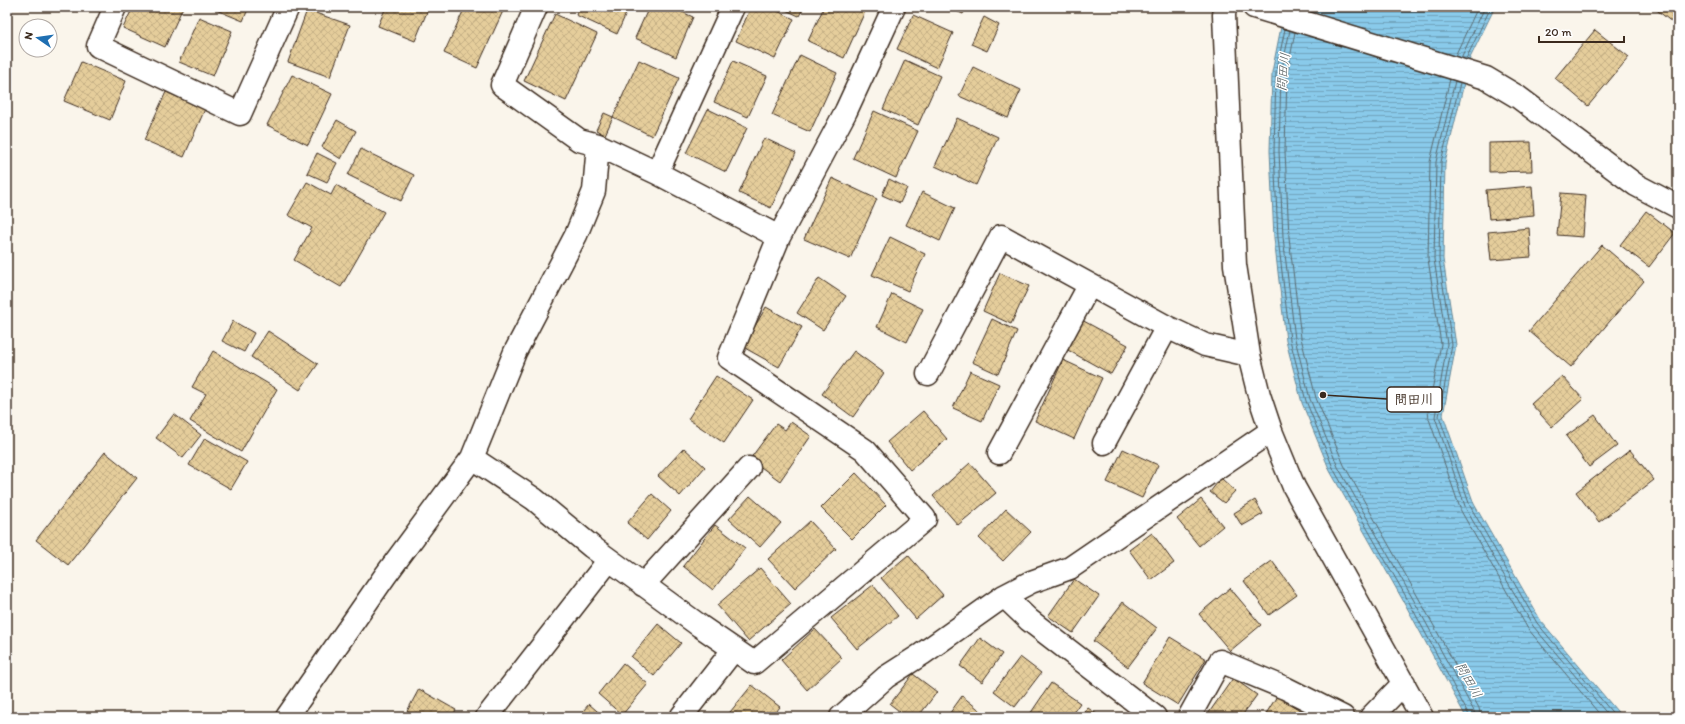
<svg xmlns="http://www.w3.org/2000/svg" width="1685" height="724" font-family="Itim,'Klee One',sans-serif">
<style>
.water{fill:url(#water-rules);stroke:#6a8a98}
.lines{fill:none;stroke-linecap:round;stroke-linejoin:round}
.shore{stroke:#5a6a70;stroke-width:1}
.building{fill:url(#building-cross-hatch);stroke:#3b2a1e}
.minor-casing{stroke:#3b2a1e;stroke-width:25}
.minor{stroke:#fff;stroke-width:22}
.labels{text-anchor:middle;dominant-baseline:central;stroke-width:3;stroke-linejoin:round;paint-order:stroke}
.water-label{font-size:13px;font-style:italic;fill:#525a5b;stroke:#fff}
.leader{fill:none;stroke:#3b2a1e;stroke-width:1.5}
.callout-dot{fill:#3b2a1e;stroke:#fff;stroke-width:1.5}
.callout{fill:#fff;stroke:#3b2a1e;stroke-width:1.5}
.callout-label{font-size:13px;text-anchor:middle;font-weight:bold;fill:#3b2a1e}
</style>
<defs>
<pattern id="water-rules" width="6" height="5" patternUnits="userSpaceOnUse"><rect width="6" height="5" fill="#89caea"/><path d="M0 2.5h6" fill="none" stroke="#71a4bd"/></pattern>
<pattern id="building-cross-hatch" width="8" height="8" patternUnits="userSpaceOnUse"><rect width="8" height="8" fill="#e5cd9b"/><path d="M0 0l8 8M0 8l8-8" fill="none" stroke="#c5b085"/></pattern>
</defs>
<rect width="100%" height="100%" fill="#faf5eb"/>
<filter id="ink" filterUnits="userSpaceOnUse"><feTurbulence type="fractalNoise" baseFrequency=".025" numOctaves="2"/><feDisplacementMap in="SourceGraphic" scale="8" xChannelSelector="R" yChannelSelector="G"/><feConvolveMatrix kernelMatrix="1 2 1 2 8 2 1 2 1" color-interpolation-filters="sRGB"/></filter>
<g filter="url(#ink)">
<path class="water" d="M1285,7H1495L1470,58L1445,163L1443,259L1456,345L1443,415L1474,504L1541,621L1622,717H1466L1405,604L1330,471L1302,403L1286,341L1274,238L1270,151L1272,72Z"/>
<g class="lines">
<path class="shore" d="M1285,29L1276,72L1274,151L1278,238L1290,340L1306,401L1334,470L1409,602L1470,717
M1290,30L1281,73L1279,151L1283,237L1295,339L1310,399L1338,467L1413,599L1474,711L1475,717
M1295,32L1287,74L1285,151L1289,237L1301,338L1316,398L1344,465L1418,597L1479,708L1481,717
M1455,56L1478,7
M1461,58L1485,7
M1466,59L1491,7
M1450,79L1430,162L1428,259L1441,344L1428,411L1429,419L1461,511L1528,629L1602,717
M1455,81L1436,162L1434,259L1447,344L1435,417L1466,509L1533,626L1610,717
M1460,83L1441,162L1439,259L1452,345L1439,416L1470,506L1537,623L1616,717"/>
</g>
<path class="building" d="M133,7H183L165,47L123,28Z
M209,7H249L243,21Z
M386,7H429L415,41L378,26Z
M465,7H493L503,11L477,68L444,53Z
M579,7H629L617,34L576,15Z
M649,7H671L693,17L676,57L635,38Z
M751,7H769L794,19L775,59L736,41Z
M779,7H804L799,16Z
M824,7H867L844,58L808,41Z
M947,7H966L963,14Z
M1653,7H1678V27Z
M307,10L350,25L330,77L288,62Z
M555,14L597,34L566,101L524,81Z
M913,15L953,33L937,68L897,49Z
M199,17L232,31L213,76L179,62Z
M984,17L999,25L987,51L971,44Z
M1595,30L1629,57L1588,106L1555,78Z
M800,55L837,73L810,132L772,115Z
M639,60L679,78L652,136L613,117Z
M905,60L940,76L918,125L883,109Z
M733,61L767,76L748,117L714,102Z
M81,62L126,81L110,120L64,101Z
M973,67L1021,90L1008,118L959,96Z
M292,75L332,94L308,145L267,125Z
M166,92L205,109L184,157L144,140Z
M708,109L747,128L726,172L686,153Z
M874,111L918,131L896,178L853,158Z
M604,113L613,117L605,135L596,130Z
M957,118L998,137L976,185L935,166Z
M337,120L356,131L341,159L322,147Z
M764,138L796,153L771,208L739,193Z
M1531,142L1532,171L1489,172V143Z
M361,149L414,175L401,201L348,175Z
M317,153L337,163L327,182L307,173Z
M832,178L877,199L850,259L804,239Z
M889,179L907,188L900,203L882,195Z
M307,182L331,195L336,185L384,212L341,287L294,260L312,228L288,215Z
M1532,186L1534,215L1489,219L1486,190Z
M922,192L955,208L940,241L906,225Z
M1561,193L1586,195L1583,237L1557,235Z
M1646,211L1675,233L1649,267L1620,245Z
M1529,228L1531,257L1491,260L1488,232Z
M890,237L925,254L908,291L872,275Z
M1602,245L1644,281L1571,367L1529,331Z
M1000,273L1029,286L1011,324L983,311Z
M819,278L846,296L823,330L797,313Z
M892,294L923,309L907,342L877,327Z
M766,307L802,327L779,367L743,347Z
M992,319L1017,331L998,374L972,362Z
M1080,319L1128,345L1111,374L1064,348Z
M233,321L254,333L244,352L222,341Z
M268,331L318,364L300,390L251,357Z
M213,351L277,389L241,452L190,421L206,394L192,387Z
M854,351L884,373L853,417L822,394Z
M1063,360L1102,378L1074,439L1035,421Z
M970,371L999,384L982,421L953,408Z
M716,376L753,400L724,443L688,419Z
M1562,376L1583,399L1552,427L1531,404Z
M923,411L947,439L910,470L887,442Z
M174,414L201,435L183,458L156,438Z
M1595,415L1617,446L1589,467L1566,436Z
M791,422L811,436L780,481L750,459L776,424L785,430Z
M205,438L247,462L231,489L189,465Z
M684,448L705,467L680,496L658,476Z
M1123,449L1158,465L1142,498L1107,482Z
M1630,450L1654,480L1599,522L1576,492Z
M105,452L137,478L68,565L36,540Z
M970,463L996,493L958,525L933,496Z
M856,473L886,505L852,539L821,508Z
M1221,478L1235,491L1224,503L1210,492Z
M652,494L671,511L647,540L627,523Z
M750,496L781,523L760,547L729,519Z
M1201,499L1223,526L1199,546L1177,519Z
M1255,500L1263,514L1242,526L1234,513Z
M1006,509L1031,532L1003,561L979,538Z
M810,521L836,549L795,588L768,559Z
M715,525L745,548L713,590L683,566Z
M1152,533L1174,563L1151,580L1129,550Z
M908,555L943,595L916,619L881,578Z
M1272,561L1297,595L1269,615L1244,581Z
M760,568L791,604L748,641L717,605Z
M1074,579L1099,596L1073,633L1048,616Z
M873,585L898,616L857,649L831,618Z
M1230,588L1261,625L1230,651L1199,614Z
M1123,602L1157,628L1128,667L1093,641Z
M658,624L681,643L654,676L631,657Z
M815,629L842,658L807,690L781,660Z
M1170,637L1206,659L1178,705L1142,683Z
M980,638L1002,654L982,682L960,666Z
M1020,657L1041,673L1015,707L994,691Z
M623,663L648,684L622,715L598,694Z
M913,674L937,692L918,717H907L890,704Z
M1233,678L1257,695L1241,717H1206Z
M1051,683L1080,703L1070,717H1028Z
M752,685L780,707L772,717H726Z
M419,689L456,710L452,717H404Z
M962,696L987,716L986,717H947Z
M1277,696L1303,712L1300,717H1264Z
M589,704L604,717H578Z
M1088,708L1101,717H1081Z"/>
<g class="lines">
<g class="minor-casing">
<path id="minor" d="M115,7L98,46L240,114L288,7
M1225,7L1224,15L1235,265L1249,355L1259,395L1271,431L1294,487L1422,717
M1254,7L1486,78L1518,97L1636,185L1678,207
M598,145L657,173L779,237
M657,173L733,7
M928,374L1001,236L1167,327L1205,345L1249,355
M1104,443L1167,327
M999,453L1089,286
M472,458L534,499L592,547L700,626L754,663L925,519L865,450L729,358L779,237L846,111L894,7
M643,585L749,468
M1004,596L1029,620L1155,717
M287,717L385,576L472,458L515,352L576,235L594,191L598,145L579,140L502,85L536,7
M487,717L609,560
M681,717L734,649
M841,717L886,677L922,654L1004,596L1031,582L1070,568L1271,431
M1189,717L1220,661L1285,688L1343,717
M1371,717L1404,683"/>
</g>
<use href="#minor" class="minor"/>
</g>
</g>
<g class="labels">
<g class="water-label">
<text transform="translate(1283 72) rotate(-84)">問田川</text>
<text transform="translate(1469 680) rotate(60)">問田川</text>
</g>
</g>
<path class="leader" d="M1323 395L1387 399"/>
<circle class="callout-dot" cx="1323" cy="395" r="4"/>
<rect class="callout" x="1387" y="387" width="55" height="25" rx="4"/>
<g class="callout-label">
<text x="1414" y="404">問田川</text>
</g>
<rect width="1685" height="724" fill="none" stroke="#fff" stroke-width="24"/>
<rect x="12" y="12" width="1661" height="700" fill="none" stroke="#3b2a1e" stroke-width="1.5" filter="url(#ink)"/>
<g transform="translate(38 38) rotate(283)"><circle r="19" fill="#ffffff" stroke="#b1aaa5"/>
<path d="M0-3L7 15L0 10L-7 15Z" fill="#1f6fb2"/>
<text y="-6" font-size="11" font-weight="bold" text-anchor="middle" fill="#3b2a1e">N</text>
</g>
<path d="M1539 36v6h85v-6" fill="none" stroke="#3b2a1e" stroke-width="2"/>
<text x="1545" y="36" font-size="12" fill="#3b2a1e" stroke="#ffffff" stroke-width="3" paint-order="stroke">20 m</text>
</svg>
